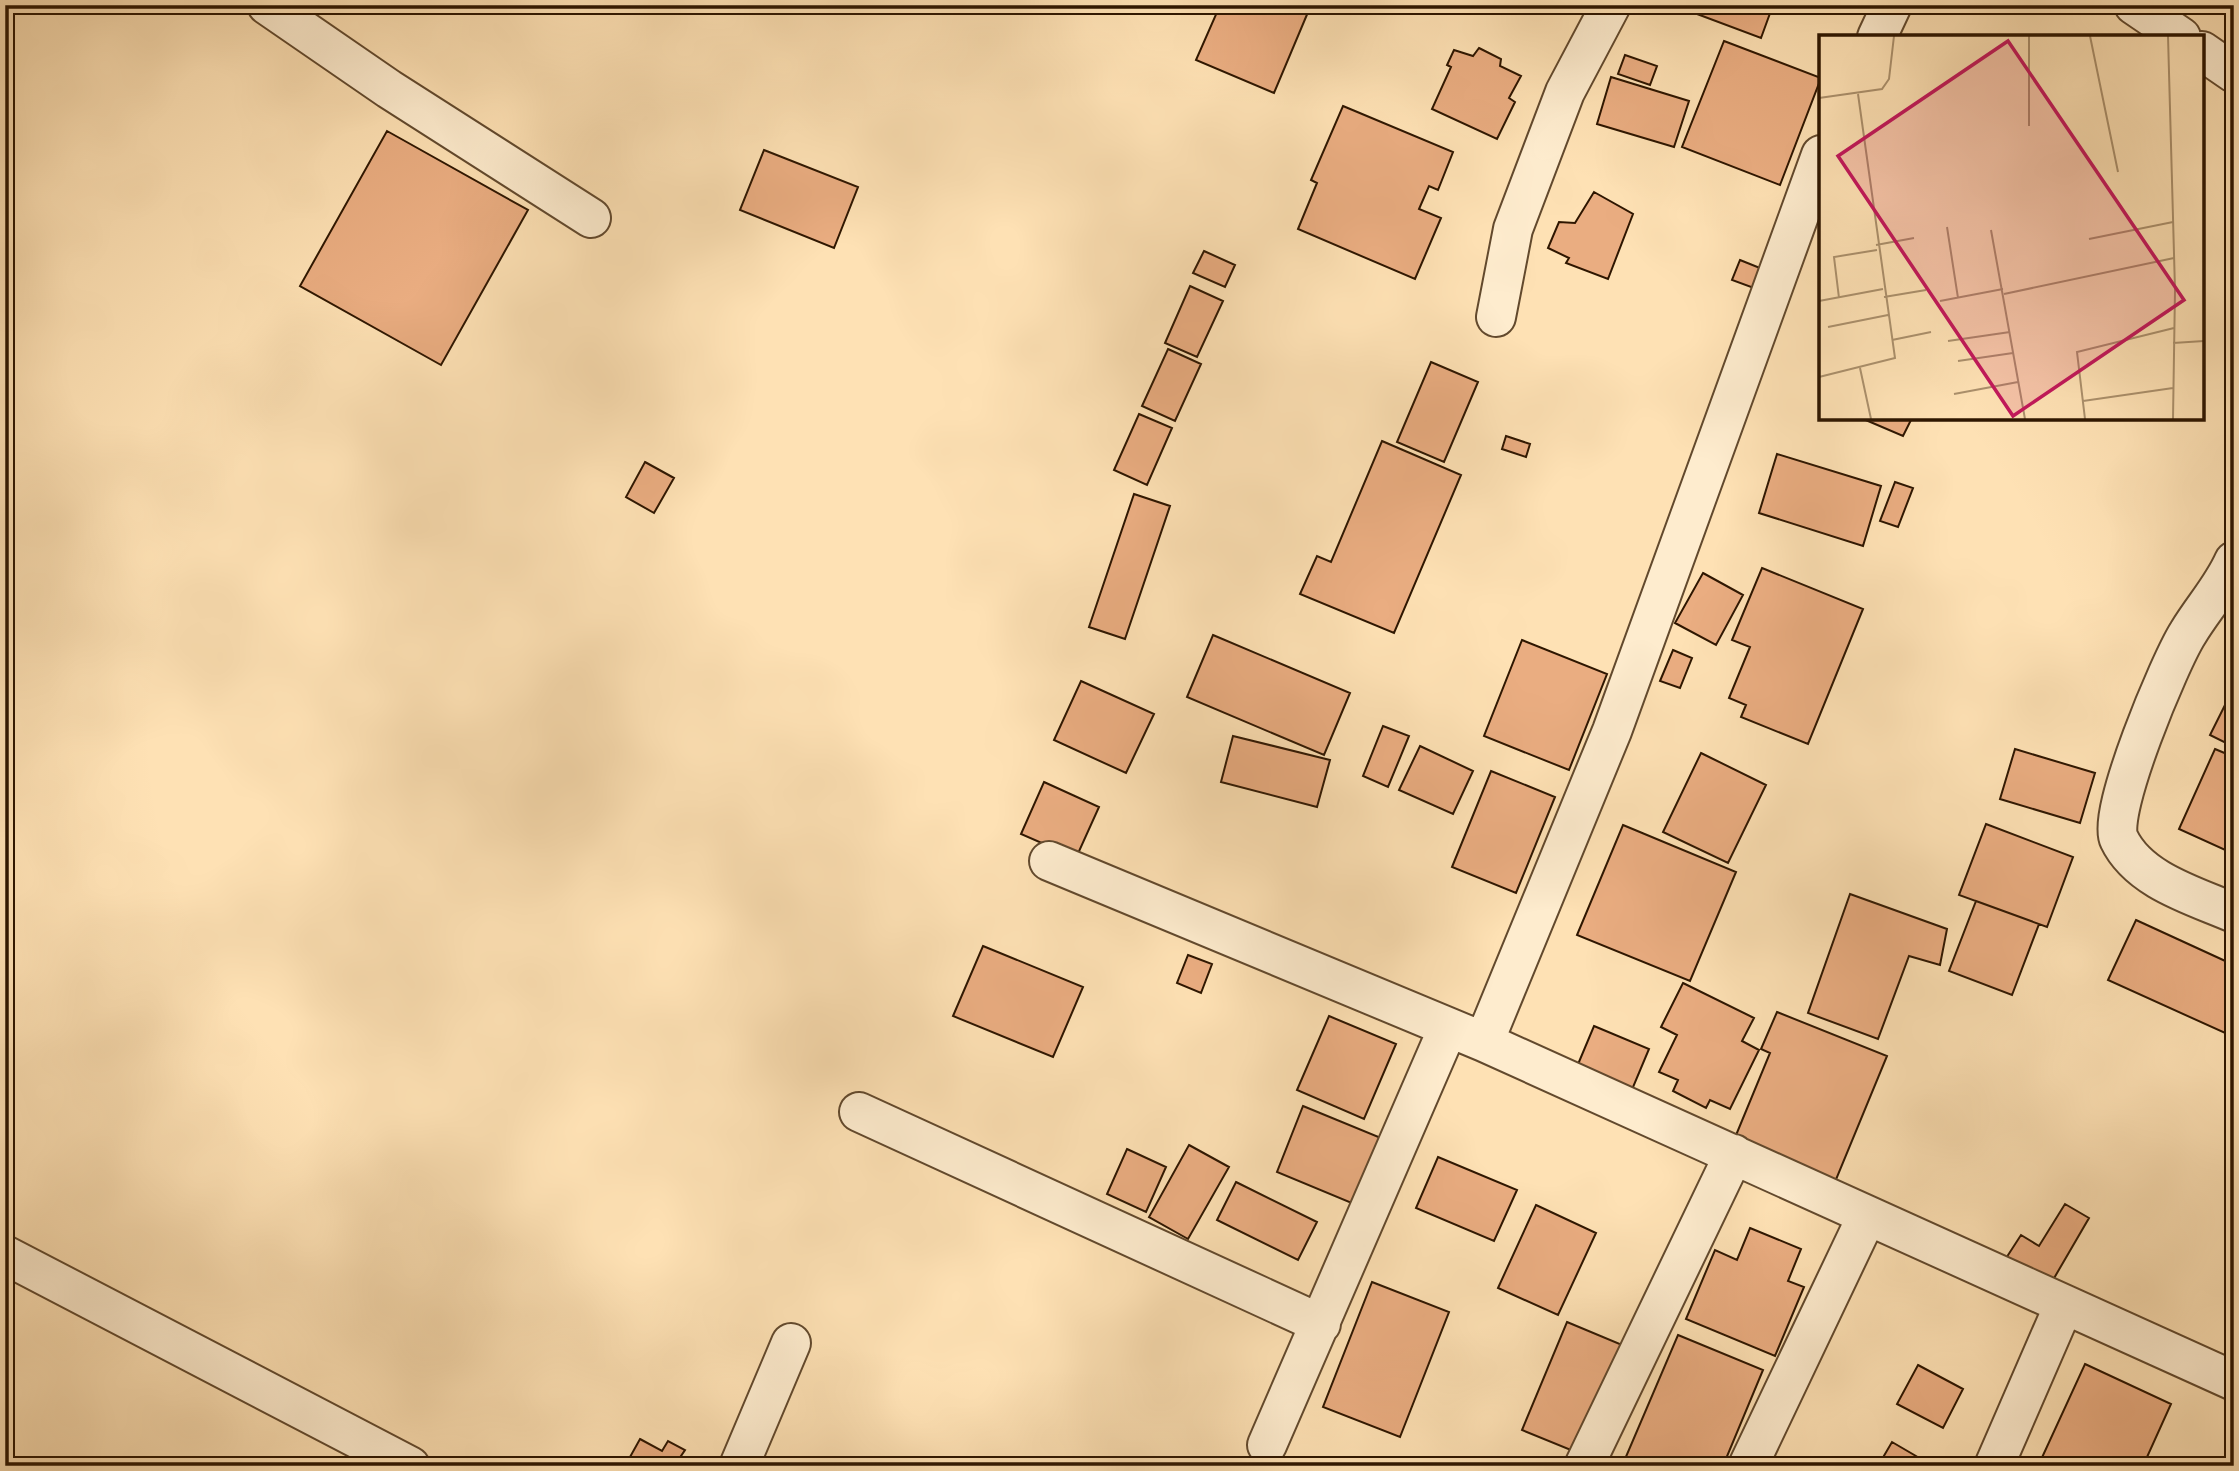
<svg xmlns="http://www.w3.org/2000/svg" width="2239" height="1471" font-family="'EB Garamond',serif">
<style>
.building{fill:#eaad81;stroke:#2e1600;stroke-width:2}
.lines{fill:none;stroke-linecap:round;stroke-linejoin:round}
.street-casing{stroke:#62492d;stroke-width:42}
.street{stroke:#feecce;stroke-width:38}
.inset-road{fill:none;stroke:#ab906c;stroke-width:2}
.view{fill:#c2185b;fill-opacity:0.15;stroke:#c2185b;stroke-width:3.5}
.inset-edge{fill:none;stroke:#2e1600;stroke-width:3.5}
</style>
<rect width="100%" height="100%" fill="#fee1b4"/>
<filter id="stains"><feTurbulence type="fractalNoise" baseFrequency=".00286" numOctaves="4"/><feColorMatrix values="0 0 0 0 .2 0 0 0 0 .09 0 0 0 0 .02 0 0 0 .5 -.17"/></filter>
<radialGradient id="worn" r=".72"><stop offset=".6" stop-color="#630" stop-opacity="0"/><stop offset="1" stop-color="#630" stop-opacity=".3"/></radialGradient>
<path class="building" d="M1311,5L1274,93L1196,60L1218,10L1210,5Z
M1673,5H1773L1761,38Z
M1724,41L1821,78L1780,185L1682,147Z
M1479,48L1501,59L1500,66L1521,76L1509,98L1515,102L1497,139L1432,109L1451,67L1447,65L1454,50L1473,56Z
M1625,55L1657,66L1650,85L1618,74Z
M1611,77L1689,101L1674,147L1597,124Z
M1343,106L1453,152L1438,190L1429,186L1419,209L1441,218L1415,279L1298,229L1317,183L1311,180Z
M387,131L528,210L441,365L300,286Z
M764,150L858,187L834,248L740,210Z
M1594,192L1633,214L1608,279L1566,263L1569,258L1548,248L1559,222L1575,223Z
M1204,251L1235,265L1225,287L1193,273Z
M1740,260L1770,272L1762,291L1732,280Z
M1190,286L1223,301L1197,357L1165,343Z
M1168,349L1201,364L1175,421L1142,406Z
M1431,362L1478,382L1444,462L1397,442Z
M1139,414L1172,428L1147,485L1114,470Z
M1861,418H1912L1903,436Z
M1506,436L1530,444L1526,457L1502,449Z
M1382,441L1461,475L1394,633L1300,594L1317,556L1331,562Z
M1777,454L1881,486L1863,546L1759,513Z
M645,462L674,478L654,513L626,497Z
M1895,482L1913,488L1898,527L1880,521Z
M1134,494L1170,506L1125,639L1089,627Z
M1762,568L1863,609L1808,744L1741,717L1746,705L1729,698L1750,647L1732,640Z
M1703,573L1743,595L1716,645L1675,623Z
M1213,635L1350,693L1324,755L1187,697Z
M1522,640L1607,674L1569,770L1484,736Z
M1673,650L1692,658L1680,688L1660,681Z
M1081,681L1154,714L1126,773L1054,740Z
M2234,687V747L2210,735Z
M1383,726L1409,736L1388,787L1363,776Z
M1233,736L1330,760L1317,807L1221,782Z
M1420,746L1473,771L1453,814L1399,790Z
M2015,749L2095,773L2080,823L2000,799Z
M2215,749L2234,757V854L2179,829Z
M1701,753L1766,785L1728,863L1663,832Z
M1491,771L1555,797L1516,893L1452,867Z
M1044,782L1099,807L1076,858L1021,834Z
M1986,824L2073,857L2047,927L1959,895Z
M1623,825L1736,872L1690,981L1577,935Z
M1850,894L1947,929L1940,965L1909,956L1878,1039L1808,1013Z
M1976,901L2039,924L2012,995L1949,971Z
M2136,920L2234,965V1037L2108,980Z
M983,946L1083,987L1053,1057L953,1016Z
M1188,955L1212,964L1201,993L1177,983Z
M1683,983L1754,1018L1742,1041L1759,1050L1730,1109L1710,1100L1706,1108L1673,1091L1678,1080L1659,1072L1677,1035L1661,1027Z
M1777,1012L1887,1056L1835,1182L1734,1140L1770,1053L1761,1049Z
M1329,1016L1396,1044L1364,1119L1297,1090Z
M1594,1026L1649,1049L1631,1092L1576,1069Z
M1303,1106L1381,1138L1354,1204L1277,1172Z
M1189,1145L1229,1167L1188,1239L1149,1217Z
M1127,1149L1166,1167L1146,1212L1107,1194Z
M1438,1157L1517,1190L1494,1241L1416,1208Z
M1236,1182L1317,1222L1298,1260L1217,1220Z
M2065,1204L2089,1218L2046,1292L1999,1269L2021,1235L2039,1246Z
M1536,1205L1596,1233L1558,1315L1498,1288Z
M1750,1228L1801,1249L1788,1281L1804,1287L1775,1356L1686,1319L1715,1250L1737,1260Z
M1372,1282L1449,1312L1400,1437L1323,1407Z
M1567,1322L1627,1347L1583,1455L1522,1430Z
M1678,1335L1763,1370L1723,1466H1622Z
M2085,1364L2171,1404L2143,1466L2039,1464Z
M1918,1365L1963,1389L1943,1428L1897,1404Z
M640,1439L662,1451L668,1441L685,1450L679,1459L692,1466H625Z
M1892,1442L1933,1466H1878Z"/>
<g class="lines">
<g class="street-casing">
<path id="street" d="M267,5L389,89L591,218
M2134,5L2181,37
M1877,37L1892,5
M2202,51L2234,73
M1496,317L1513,229L1565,92L1611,5
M2234,561C2222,588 2203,608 2188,633C2170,661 2106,814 2119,839C2139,881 2195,896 2234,913
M1049,861L1484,1042L2234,1381
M1484,1042L1612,731L1821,155
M859,1112L1321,1324
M5,1255L410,1466
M1267,1445L1448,1028
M739,1466L791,1343
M1584,1466L1734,1154
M1748,1466L1867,1216
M1994,1466L2064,1305"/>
</g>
<use href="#street" class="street"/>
</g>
<g transform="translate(1819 35)">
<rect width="385" height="385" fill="#fee1b4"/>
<path class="inset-road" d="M210,1V91M271,1L299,137M349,1L356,255L354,384M0,63L63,54L70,44L75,1M128,192L139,263M172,195L206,384M270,204L354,187M57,210L95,203M185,259L355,223M65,262L107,255M20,263L15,222L58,215M0,266L64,254M121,266L184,254M9,292L69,280M73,305L112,297M129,306L191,297M354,308L385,306M139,326L194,318M41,333L52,384M0,342L76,323L39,59M135,359L199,347M264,366L354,353M266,384L258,317L355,293"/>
<path class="view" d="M189,6L365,265L194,381L19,121Z"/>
<rect width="385" height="385" class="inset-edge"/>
</g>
<rect width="2239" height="1471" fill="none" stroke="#fee1b4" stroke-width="28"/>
<rect x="7" y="7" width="2225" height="1457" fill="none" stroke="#2e1600" stroke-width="3.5"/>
<rect x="14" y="14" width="2211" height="1443" fill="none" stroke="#2e1600" stroke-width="2"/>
<rect width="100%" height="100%" filter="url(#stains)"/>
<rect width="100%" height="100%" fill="url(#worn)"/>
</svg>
